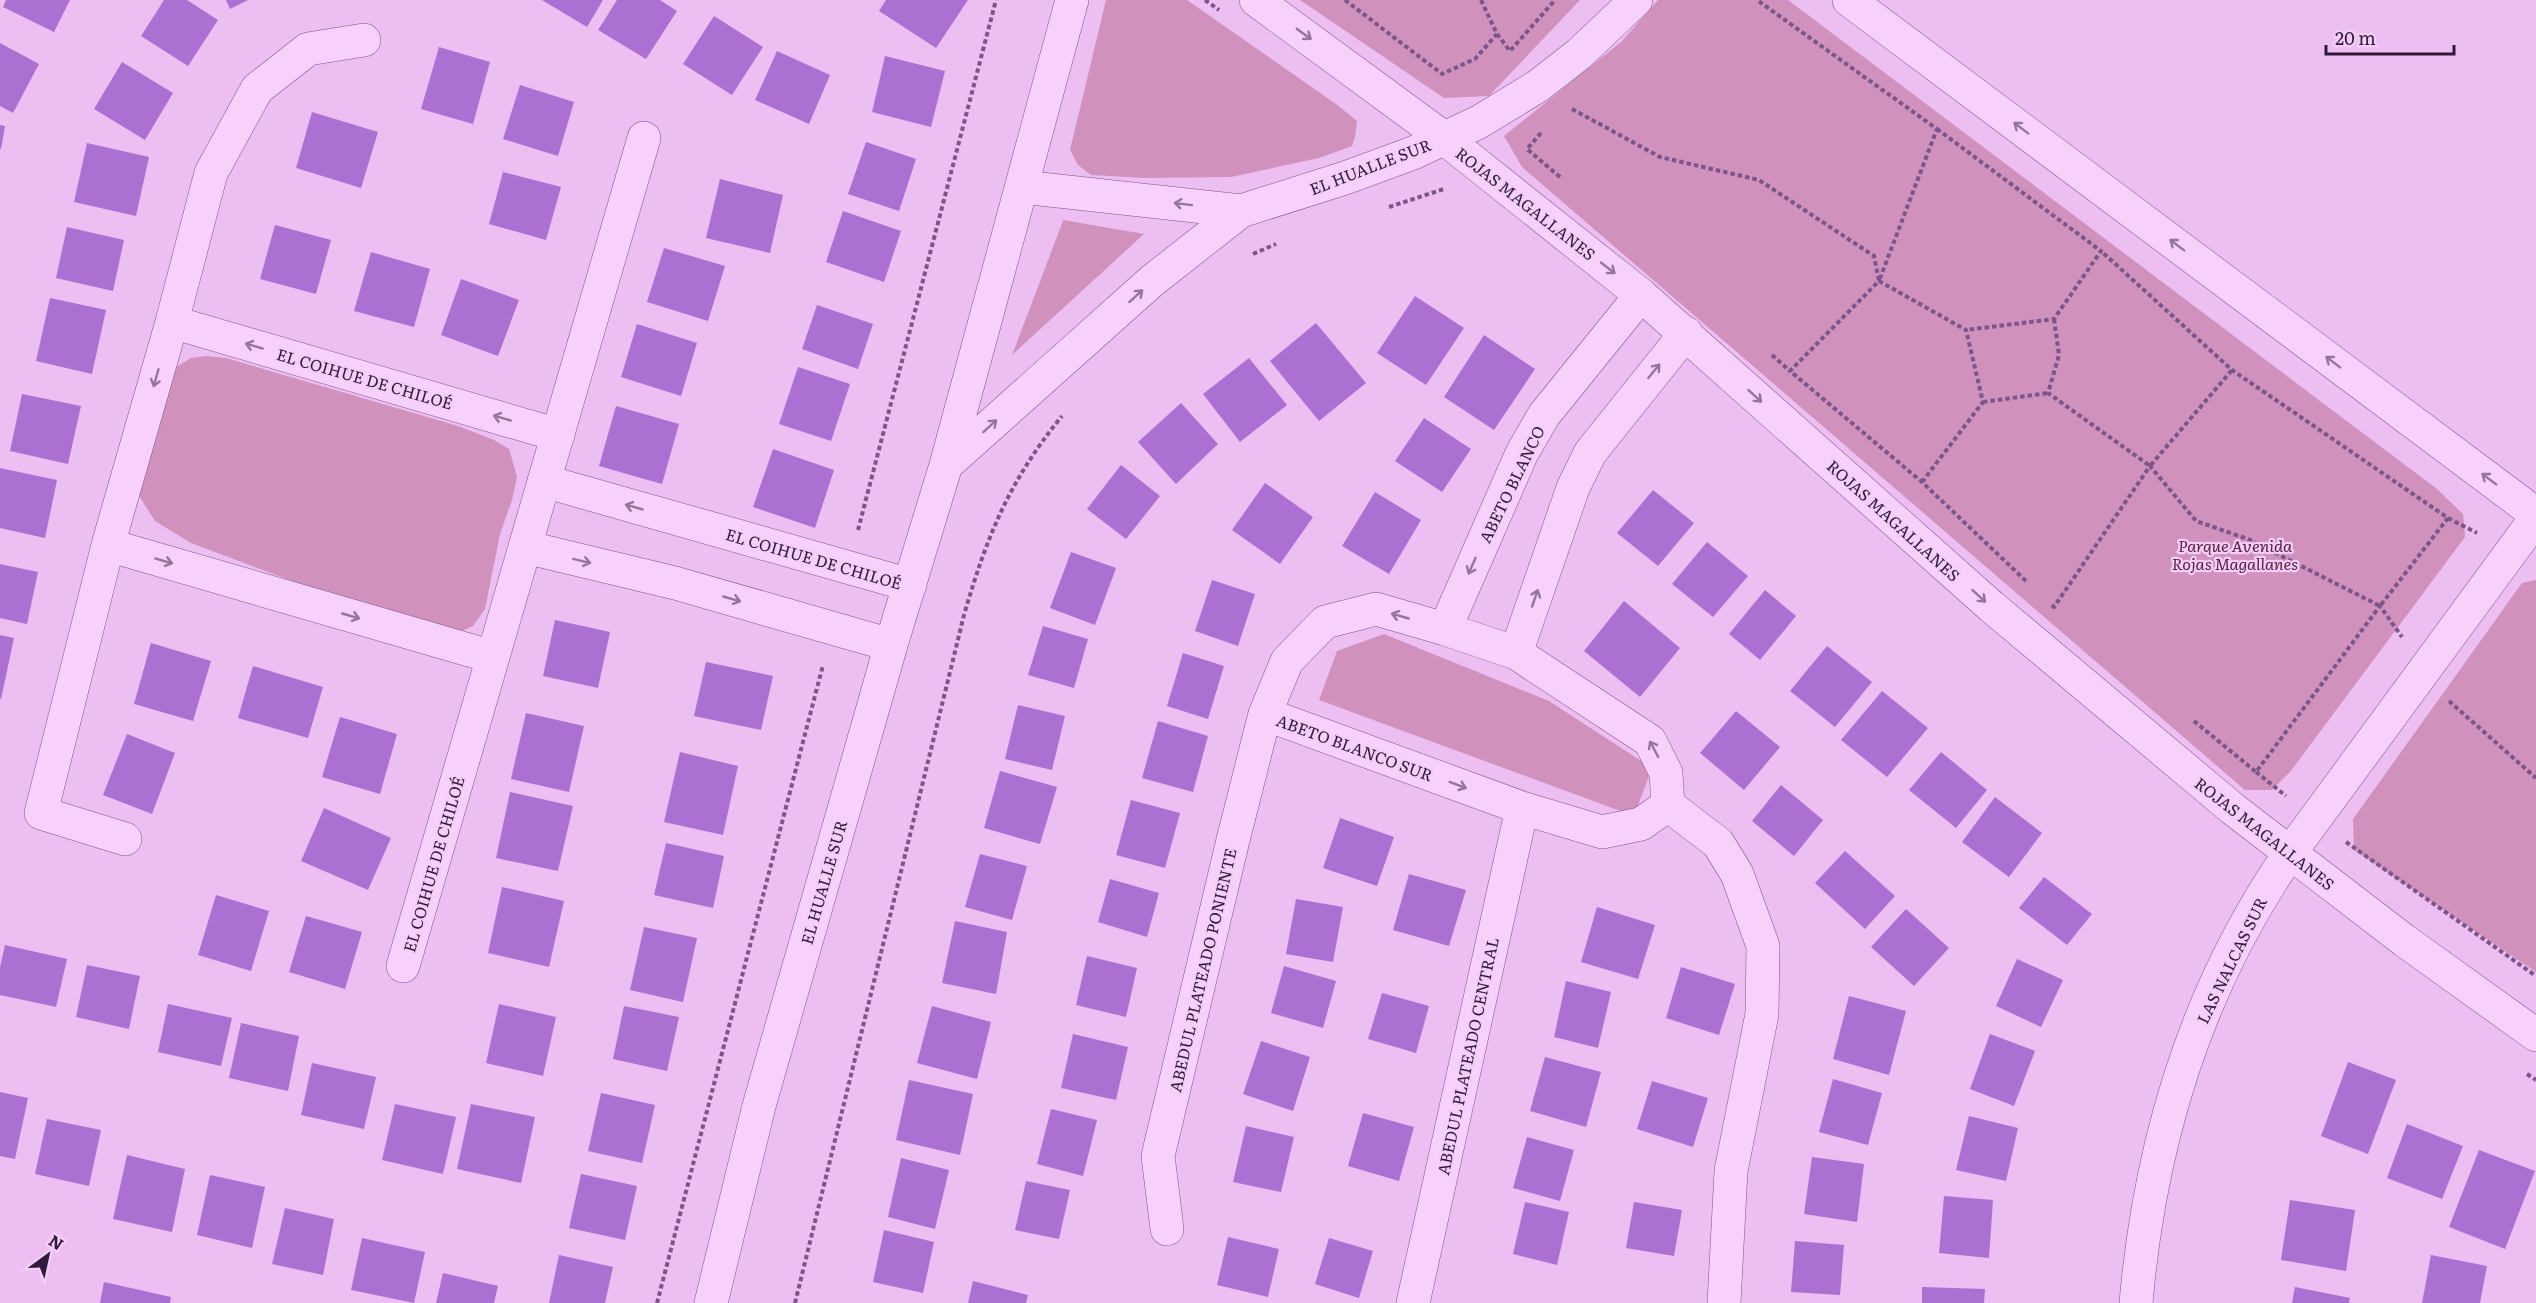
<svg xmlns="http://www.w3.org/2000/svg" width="2536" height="1303" font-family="Literata,serif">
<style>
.green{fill:#d091bd}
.building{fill:#ac70d3}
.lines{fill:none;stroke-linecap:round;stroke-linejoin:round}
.minor-casing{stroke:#7c558b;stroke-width:34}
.path{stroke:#7c558b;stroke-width:4;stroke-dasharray:4.5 3;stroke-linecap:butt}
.minor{stroke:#f7d1fc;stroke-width:33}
.oneway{stroke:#93769a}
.labels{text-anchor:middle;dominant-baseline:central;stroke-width:4.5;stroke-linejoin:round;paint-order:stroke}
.street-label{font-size:16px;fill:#2f1b39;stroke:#f4cef8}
.park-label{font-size:16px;font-style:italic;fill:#57203f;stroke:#f4cef8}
</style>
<rect width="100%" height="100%" fill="#ecbef2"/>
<path class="green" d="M1106,0H1187L1336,104L1357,121L1355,137L1352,146L1319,158L1231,177L1144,178L1091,175L1078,165L1070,150Z
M1300,0H1580L1489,96L1444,98Z
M1658,0H1788L2437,489L2463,514L2465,537L2290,772L2272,790H2245L1522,167L1504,136L1621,42Z
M1063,220L1144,234L1012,355L1063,221Z
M206,356L226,358L458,426L494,440L509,449L517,477L512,500L500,534L485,609L473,626L450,636L416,628L191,543L155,521L138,494L171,370L191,358Z
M2536,580V972L2354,850L2353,819L2522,583Z
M1384,634L1549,701L1652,768L1634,816L1319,700L1337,651Z"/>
<path class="building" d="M6,0H70L54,32L3,7Z
M164,0H187L218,20L188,66L141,36Z
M226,0H248L230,9Z
M542,0H603L587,27Z
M617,0H660L677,11L646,59L598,30Z
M886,0H968L936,48L879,11Z
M714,16L763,47L732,95L683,64Z
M0,43L39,64L13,113L0,106Z
M439,47L490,62L473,124L421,109Z
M777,51L830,75L809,124L755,100Z
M885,56L945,71L931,127L872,112Z
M122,62L173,93L145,140L94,109Z
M520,85L574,102L558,156L503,139Z
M312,112L378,132L361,188L296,168Z
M0,125L5,126L1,149H0Z
M866,142L916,159L899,211L848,194Z
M87,143L149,157L136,216L74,202Z
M503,172L561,187L546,240L489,224Z
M720,179L783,195L770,253L706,238Z
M843,211L901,231L884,282L826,262Z
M275,225L331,240L316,294L260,279Z
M67,227L124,240L113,291L56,278Z
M664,248L725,266L708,321L647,302Z
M371,252L430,269L414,327L354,311Z
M461,279L519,300L498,356L441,335Z
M1415,296L1464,328L1426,385L1377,353Z
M50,298L106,310L92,374L36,361Z
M817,305L873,324L858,369L802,349Z
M1316,323L1366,383L1319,421L1270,361Z
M637,324L697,343L681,396L621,377Z
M1484,335L1535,369L1494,430L1444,397Z
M1249,358L1287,405L1240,442L1203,394Z
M798,367L850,384L831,441L779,424Z
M22,394L81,406L68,464L10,451Z
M1181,403L1218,444L1176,484L1138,442Z
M616,406L679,424L662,484L599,466Z
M1424,418L1471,449L1442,492L1395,461Z
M773,449L834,470L815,528L753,507Z
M1121,465L1160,496L1126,539L1087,509Z
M0,468L57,480L45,538L0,528Z
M1265,483L1313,517L1280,564L1232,530Z
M1653,490L1694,523L1658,566L1617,533Z
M1375,492L1421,520L1389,574L1342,546Z
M1707,542L1748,576L1713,617L1672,584Z
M1071,552L1116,568L1095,625L1050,608Z
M0,564L38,572L27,624L0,618Z
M1212,580L1255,594L1238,646L1195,631Z
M1765,590L1796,616L1760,660L1729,634Z
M1624,601L1680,648L1640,697L1584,651Z
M555,620L610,632L598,688L543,676Z
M1043,626L1088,639L1074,688L1028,675Z
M0,635L14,638L1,699L0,698Z
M151,643L211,661L193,721L134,704Z
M1827,646L1872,682L1835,727L1790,691Z
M1183,653L1224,666L1208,719L1167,706Z
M706,662L773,676L761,730L694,716Z
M253,666L323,687L308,738L238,718Z
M1882,691L1928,728L1887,777L1841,740Z
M1018,705L1065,716L1052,770L1005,759Z
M1736,711L1780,747L1744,790L1700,753Z
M526,713L584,726L569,792L511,779Z
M340,717L397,734L380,794L322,777Z
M1158,721L1208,736L1193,792L1142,778Z
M127,734L175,753L152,814L103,795Z
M680,752L738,766L723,835L664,822Z
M1941,752L1987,790L1956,828L1909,790Z
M1000,771L1057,787L1040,844L984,828Z
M1781,785L1823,820L1794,856L1752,821Z
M510,792L573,806L558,871L496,858Z
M1995,797L2042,833L2009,877L1962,842Z
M1131,800L1180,813L1165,868L1116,855Z
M324,808L391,838L368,890L301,861Z
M1340,818L1394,837L1377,886L1323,868Z
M666,843L724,856L713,908L654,895Z
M1845,851L1895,896L1865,929L1815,883Z
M980,854L1027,866L1012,920L965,907Z
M1409,874L1466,890L1449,946L1393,930Z
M2044,877L2092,914L2067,945L2019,908Z
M1110,879L1159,893L1147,937L1098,922Z
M502,887L564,901L549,967L488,953Z
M216,895L269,911L251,971L198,955Z
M1296,899L1343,907L1333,962L1286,954Z
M1597,907L1655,925L1638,979L1581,962Z
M1906,909L1949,948L1914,986L1871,947Z
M306,916L362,932L345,989L289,972Z
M955,921L1007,932L996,994L942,983Z
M644,927L697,938L683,1002L630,990Z
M5,945L67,959L56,1007L0,995V967Z
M1087,956L1137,968L1126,1017L1076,1005Z
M2017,959L2063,980L2041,1027L1996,1006Z
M87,965L140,976L129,1029L76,1017Z
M1284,966L1336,981L1323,1028L1271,1013Z
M1681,967L1735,984L1719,1035L1666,1018Z
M1566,981L1611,992L1598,1048L1554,1037Z
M1382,993L1429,1006L1416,1053L1368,1039Z
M1849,996L1906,1011L1889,1075L1833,1059Z
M168,1004L232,1018L221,1066L158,1052Z
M499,1004L556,1017L543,1076L486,1063Z
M624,1006L679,1017L667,1071L613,1059Z
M932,1006L991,1022L977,1079L917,1063Z
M241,1023L299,1036L288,1091L229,1078Z
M1073,1034L1128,1047L1116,1100L1061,1088Z
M1990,1034L2035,1051L2014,1106L1970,1089Z
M1261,1041L1310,1057L1293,1111L1243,1094Z
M1545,1057L1601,1072L1586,1127L1530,1111Z
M2348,1062L2396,1080L2368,1154L2321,1136Z
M312,1063L376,1077L364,1129L301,1115Z
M1833,1079L1882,1093L1868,1145L1819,1132Z
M909,1080L973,1094L960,1155L896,1140Z
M1652,1081L1708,1098L1693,1147L1637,1129Z
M0,1092L28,1098L15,1159L0,1156Z
M601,1093L655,1105L642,1163L588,1151Z
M395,1104L456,1117L443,1174L382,1160Z
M471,1104L535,1117L521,1183L457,1169Z
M1051,1109L1097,1120L1083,1176L1037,1164Z
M1363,1113L1414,1127L1399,1181L1348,1166Z
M1969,1116L2018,1128L2006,1181L1956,1170Z
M47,1119L101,1130L89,1186L35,1174Z
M2407,1124L2463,1146L2442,1199L2387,1178Z
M1246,1126L1294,1137L1281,1192L1233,1182Z
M1527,1137L1574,1150L1560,1201L1513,1188Z
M2479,1150L2535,1171L2505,1249L2449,1227Z
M127,1155L185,1169L172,1232L113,1219Z
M1812,1157L1864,1164L1857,1222L1804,1214Z
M901,1158L949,1170L935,1229L888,1217Z
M581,1174L637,1186L625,1240L569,1228Z
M210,1175L265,1187L252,1248L197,1235Z
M1026,1181L1070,1190L1059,1239L1015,1230Z
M1944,1196L1993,1200L1989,1258L1939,1253Z
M2290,1200L2355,1210L2346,1271L2281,1260Z
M1525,1202L1569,1212L1557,1265L1513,1254Z
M1634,1202L1682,1210L1674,1256L1626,1248Z
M285,1208L334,1219L323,1275L272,1264Z
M884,1230L934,1242L923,1293L873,1282Z
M1228,1237L1279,1249L1268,1297L1217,1285Z
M362,1238L425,1252L414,1303L351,1290Z
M1329,1238L1373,1251L1359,1298L1315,1284Z
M1795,1241L1844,1245L1840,1295L1791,1292Z
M559,1255L613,1267L605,1303H549Z
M2431,1255L2487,1266L2480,1303H2422Z
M443,1273L498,1286L494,1303H436Z
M973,1281L1028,1295L1026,1303H968Z
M104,1282L171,1297L170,1303H100Z
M1922,1287L1985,1289L1984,1303H1922Z
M2295,1287L2350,1298L2349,1303H2292Z"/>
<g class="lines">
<g class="minor-casing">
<path id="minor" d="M1256,0L1444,138L1641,295L1992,607L2233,809L2405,941L2536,1035
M1849,0L2536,514
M1022,187L1241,211
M172,322L558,435
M946,465L1153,280L1241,211L1345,178L1413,153L1479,122L1538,86L1579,54L1636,0
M544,481L910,585
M108,545L493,657
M525,547L675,583L891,645
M1445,629L1522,453L1544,415L1641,295
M1516,653L1573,488L1590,453L1686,333
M1265,714L1522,808L1602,832L1641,824L1668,805
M1668,805L1718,843L1737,874L1763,946L1762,1014L1731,1171L1724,1303
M125,839L41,813L108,545L172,322L211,173L257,89L308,49L364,40
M403,966L644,138
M1167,1229L1158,1156L1233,840L1265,714L1287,661L1325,622L1376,609L1445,629L1516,653L1650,741L1666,773L1668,805
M711,1303L759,1106L891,645L946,465L1072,0
M1413,1303L1522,808
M2136,1303C2150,1142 2197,987 2290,853L2536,518"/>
</g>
<path class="path" d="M1205,0L1219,10
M1345,0L1442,74L1475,59L1497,34
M1481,0L1497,34L1510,51L1555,0
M1572,109L1660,157L1759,180L1874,256L1879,281L1937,129L1757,0
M1937,129L2101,251L2054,319L1966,330
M1541,133L1527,149L1560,177
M1389,207L1444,189
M1253,254L1276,244
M2054,319L2059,355L2048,393L2150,466L2232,370
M1772,355L1790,371
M1983,402L2048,393
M1922,482L1983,402L1966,330L1879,281L1790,371L1922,482L2027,582
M2448,518L2477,533
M858,530L996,0
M2052,605L2054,607L2150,466L2196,521L2248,539L2380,606L2448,518L2232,370L2101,251
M2449,701L2536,778
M2194,721L2256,772L2380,606L2402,637
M2256,772L2286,796
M2346,842L2536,976
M2527,1074L2536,1080
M657,1303L823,665
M795,1303L964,615C987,536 1009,481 1062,416"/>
<use href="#minor" class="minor"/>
</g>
<defs><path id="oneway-shaft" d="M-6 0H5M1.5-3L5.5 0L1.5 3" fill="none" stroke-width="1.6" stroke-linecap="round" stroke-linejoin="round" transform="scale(1.5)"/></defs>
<g class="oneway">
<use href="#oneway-shaft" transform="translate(1304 34) rotate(36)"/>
<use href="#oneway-shaft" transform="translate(2021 128) rotate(-143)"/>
<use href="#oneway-shaft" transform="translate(1183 204) rotate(-173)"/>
<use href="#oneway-shaft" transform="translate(2177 245) rotate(-143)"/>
<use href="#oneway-shaft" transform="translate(1608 268) rotate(38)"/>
<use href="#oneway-shaft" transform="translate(1136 296) rotate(-42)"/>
<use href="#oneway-shaft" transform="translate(254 346) rotate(-164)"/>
<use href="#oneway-shaft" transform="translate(2333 362) rotate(-143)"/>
<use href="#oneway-shaft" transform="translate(1654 371) rotate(-51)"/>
<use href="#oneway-shaft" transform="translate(156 378) rotate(106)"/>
<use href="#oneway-shaft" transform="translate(1755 396) rotate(42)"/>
<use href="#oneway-shaft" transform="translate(502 418) rotate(-164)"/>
<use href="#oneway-shaft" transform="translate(990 426) rotate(-42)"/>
<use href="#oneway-shaft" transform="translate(2489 479) rotate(-143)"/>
<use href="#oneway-shaft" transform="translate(634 507) rotate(-164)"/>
<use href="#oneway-shaft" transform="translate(164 561) rotate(16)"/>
<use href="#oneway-shaft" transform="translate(582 561) rotate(14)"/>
<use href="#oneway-shaft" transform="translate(1472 566) rotate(114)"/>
<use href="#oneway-shaft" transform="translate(1979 596) rotate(42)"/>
<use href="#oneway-shaft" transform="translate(1535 598) rotate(-71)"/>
<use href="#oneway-shaft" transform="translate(732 599) rotate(16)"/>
<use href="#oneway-shaft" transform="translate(351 616) rotate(16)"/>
<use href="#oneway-shaft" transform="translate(1400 616) rotate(-164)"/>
<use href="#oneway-shaft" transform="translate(1654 749) rotate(-118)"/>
<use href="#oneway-shaft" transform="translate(1458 785) rotate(20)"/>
</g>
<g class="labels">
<g class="street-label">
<text transform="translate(1370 166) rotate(-21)">EL HUALLE SUR</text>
<text transform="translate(1526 203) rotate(38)">ROJAS MAGALLANES</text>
<text transform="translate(365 378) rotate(16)">EL COIHUE DE CHILOÉ</text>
<text transform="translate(1511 484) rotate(-64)">ABETO BLANCO</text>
<text transform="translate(1894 520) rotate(42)">ROJAS MAGALLANES</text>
<text transform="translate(814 558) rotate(16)">EL COIHUE DE CHILOÉ</text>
<text transform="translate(1355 747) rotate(20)">ABETO BLANCO SUR</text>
<text transform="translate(2265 833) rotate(38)">ROJAS MAGALLANES</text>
<text transform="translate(433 864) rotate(-74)">EL COIHUE DE CHILOÉ</text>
<text transform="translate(823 882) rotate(-74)">EL HUALLE SUR</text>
<text transform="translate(2231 960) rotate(-64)">LAS NALCAS SUR</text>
<text transform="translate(1202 970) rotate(-77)">ABEDUL PLATEADO PONIENTE</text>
<text transform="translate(1467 1056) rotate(-78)">ABEDUL PLATEADO CENTRAL</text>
</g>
<g class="park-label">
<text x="2235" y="545">Parque Avenida<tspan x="2235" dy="18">Rojas Magallanes</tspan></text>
</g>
</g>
<g transform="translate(48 1255) rotate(33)" stroke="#f4cef8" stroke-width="4.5" paint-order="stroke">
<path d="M0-4.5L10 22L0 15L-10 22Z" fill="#2f1b39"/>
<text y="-9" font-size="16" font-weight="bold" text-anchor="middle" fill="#2f1b39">N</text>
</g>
<path d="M2326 45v9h128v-9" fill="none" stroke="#2f1b39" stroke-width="3"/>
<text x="2335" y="45" font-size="18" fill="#2f1b39" stroke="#f4cef8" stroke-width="4.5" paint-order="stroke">20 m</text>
</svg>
